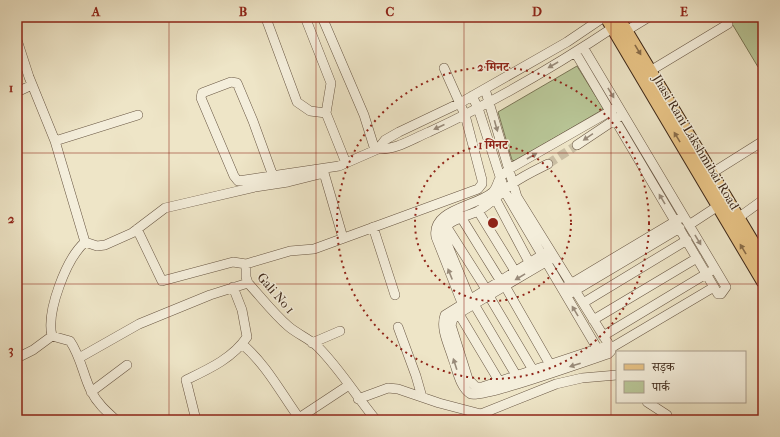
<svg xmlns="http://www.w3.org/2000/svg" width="780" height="437" font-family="'IM FELL French Canon','Noto Serif Devanagari',serif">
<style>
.green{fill:#b8c596;stroke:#7a7656}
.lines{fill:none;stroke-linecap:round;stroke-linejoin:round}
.minor-tunnel{stroke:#cabfa4;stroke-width:9;stroke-dasharray:9 4.5;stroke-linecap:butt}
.minor-casing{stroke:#685643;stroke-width:10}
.major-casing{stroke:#3c2617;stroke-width:14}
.minor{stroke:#f4eedb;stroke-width:9}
.major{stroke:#e7c284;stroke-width:12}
.oneway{fill:#896c48}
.oneway2{fill:#988a79}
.grid{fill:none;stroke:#8f2418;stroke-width:1;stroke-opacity:0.55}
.ring{fill:none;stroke:#8f2418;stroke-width:2;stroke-dasharray:2 4}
.labels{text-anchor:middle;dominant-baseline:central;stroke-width:3;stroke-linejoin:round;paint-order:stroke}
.street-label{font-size:13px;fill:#3c2617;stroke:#f4eedb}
.centre{fill:#8f2418;stroke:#f4eedb;stroke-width:2}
.ring-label{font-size:12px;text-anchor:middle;font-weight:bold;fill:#8f2418;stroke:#f4eedb;stroke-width:3;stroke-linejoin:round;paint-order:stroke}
.neatline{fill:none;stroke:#8f2418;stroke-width:1.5}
.grid-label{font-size:13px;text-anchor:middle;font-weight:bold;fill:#8f2418}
</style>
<rect width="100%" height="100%" fill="#eee5c7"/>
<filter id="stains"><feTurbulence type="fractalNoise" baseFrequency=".005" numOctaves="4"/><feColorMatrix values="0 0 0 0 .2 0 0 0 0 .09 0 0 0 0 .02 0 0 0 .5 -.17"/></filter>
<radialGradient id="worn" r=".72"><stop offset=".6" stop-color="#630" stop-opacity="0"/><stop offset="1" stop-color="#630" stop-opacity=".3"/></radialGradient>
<path class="green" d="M728,17H763V64L758,67Z
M577,66L603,108L602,110L515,161L512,160L498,112Z"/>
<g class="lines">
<path class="minor-tunnel" d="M548,164L577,145"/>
<g class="minor-casing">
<path id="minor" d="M267,17V21L297,102L310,111L326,113
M305,17L331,83L326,113L346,163
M322,17L364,115L375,150
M626,31L649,17
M17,40L29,77L55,141L85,242
M575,52L718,294H721L726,287L583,47
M650,71L728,24L724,17
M485,89L517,197L611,348V351L608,354C589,360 481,399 471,394C460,388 457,369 453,359C449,345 440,329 445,315L550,250
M17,92L32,85
M472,96L478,108L505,192L600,353
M55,141L138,115
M577,145L619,117
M378,149C396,150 412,139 429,132C494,102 557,65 617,25
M712,173L763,141
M273,176L253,121L237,83L231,82L202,93L201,98L234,176L238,181L339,166L378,149L385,140L399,132L460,103L567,42L604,17
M496,200L529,262
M478,211L515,271
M459,214L500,280
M738,218L763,200
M689,225L718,206
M446,226L486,289
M373,227L395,295
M137,229L162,281L233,262L246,264L290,251L314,249L478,189L482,184V180L465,115L444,68
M85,242L97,246L105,245L132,233L165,208L255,187L288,182L324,173L343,238
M85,242C66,259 46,312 52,336L70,341C81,357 83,375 91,391C97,403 106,411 116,420
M554,257L454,316L451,325L468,379L476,387H482L609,345
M246,264V277L248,283C261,297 273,313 288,326C297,334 310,339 318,347C340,369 356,396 376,420
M505,286L552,368
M567,286L679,219
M571,293L680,228
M489,296L533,370
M583,303L687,240
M472,304L443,234C443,221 468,216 478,211C491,204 500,193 512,184C523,176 536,170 548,164
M474,304L516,375
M464,308L436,237C431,209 476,207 493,192C497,188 497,183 500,178C502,175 506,172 509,169L614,109
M459,314L502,386
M593,320L697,258
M398,327L416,376L422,397
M603,336L711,271
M312,343L340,331
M242,344C266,364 281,393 299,418
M611,348L714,287
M17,358L33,350L52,336
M79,358L139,324L210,295L248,283
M91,392L127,365
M358,399L388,388L398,389L439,403L481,414L556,384L582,378L617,375
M647,402L667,415
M481,414L493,420
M196,420L186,380C209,369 233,358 247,337L242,310L233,287
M296,420L349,385"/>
</g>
<g class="major-casing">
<path id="major" d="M606,17L763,282
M618,17L763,259"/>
</g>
<use href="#minor" class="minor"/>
<use href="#major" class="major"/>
</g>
<defs><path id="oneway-solid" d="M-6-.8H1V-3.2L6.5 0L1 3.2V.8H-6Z"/></defs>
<g class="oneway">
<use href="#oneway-solid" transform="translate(638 50) rotate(59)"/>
<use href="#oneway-solid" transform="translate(677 137) rotate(-121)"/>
<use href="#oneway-solid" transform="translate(743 249) rotate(-121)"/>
</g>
<g class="oneway2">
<use href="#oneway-solid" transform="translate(553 65) rotate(150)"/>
<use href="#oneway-solid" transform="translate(611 93) rotate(59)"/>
<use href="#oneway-solid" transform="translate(496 126) rotate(74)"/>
<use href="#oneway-solid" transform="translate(439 127) rotate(156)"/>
<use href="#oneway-solid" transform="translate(588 137) rotate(146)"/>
<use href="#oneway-solid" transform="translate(532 156) rotate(-30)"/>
<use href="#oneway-solid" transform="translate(662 199) rotate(-121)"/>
<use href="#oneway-solid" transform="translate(698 240) rotate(59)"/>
<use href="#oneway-solid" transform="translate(450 274) rotate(-112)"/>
<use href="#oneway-solid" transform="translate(520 277) rotate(149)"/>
<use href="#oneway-solid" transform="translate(575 311) rotate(-121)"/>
<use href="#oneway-solid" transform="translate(455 364) rotate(-108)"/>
<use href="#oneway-solid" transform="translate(575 365) rotate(162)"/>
</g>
<path class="grid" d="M169,17V420M316,17V420M464,17V420M611,17V420M17,153H763M17,284H763"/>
<g class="ring">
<circle cx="493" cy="223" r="78"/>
<circle cx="493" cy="223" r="156"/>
</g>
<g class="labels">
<g class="street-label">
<text transform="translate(696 142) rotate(59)">Jhasi Rani Lakshmibai Road</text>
<text transform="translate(276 293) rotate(49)">Gali No 1</text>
</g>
</g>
<circle cx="493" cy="223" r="6" class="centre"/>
<g class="ring-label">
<text x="493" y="71">2 मिनट</text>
<text x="493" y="149">1 मिनट</text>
</g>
<rect width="780" height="437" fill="none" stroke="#eee5c7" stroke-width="44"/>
<rect x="616" y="351" width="130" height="52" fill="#f4eedb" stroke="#aa9e8d"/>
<rect x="624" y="364" width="20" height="6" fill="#e7c284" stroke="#aa9e8d"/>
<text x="652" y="371" font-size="12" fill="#3c2617">सड़क</text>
<rect x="624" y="381" width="20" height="12" fill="#b8c596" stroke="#aa9e8d"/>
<text x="652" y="391" font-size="12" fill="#3c2617">पार्क</text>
<rect x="22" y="22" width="736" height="393" class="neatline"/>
<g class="grid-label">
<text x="96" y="16">A</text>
<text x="243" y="16">B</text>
<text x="390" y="16">C</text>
<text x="537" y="16">D</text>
<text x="684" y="16">E</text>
<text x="11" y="92">1</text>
<text x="11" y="223">2</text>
<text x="11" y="354">3</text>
</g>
<rect width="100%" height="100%" filter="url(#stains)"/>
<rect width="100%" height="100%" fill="url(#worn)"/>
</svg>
